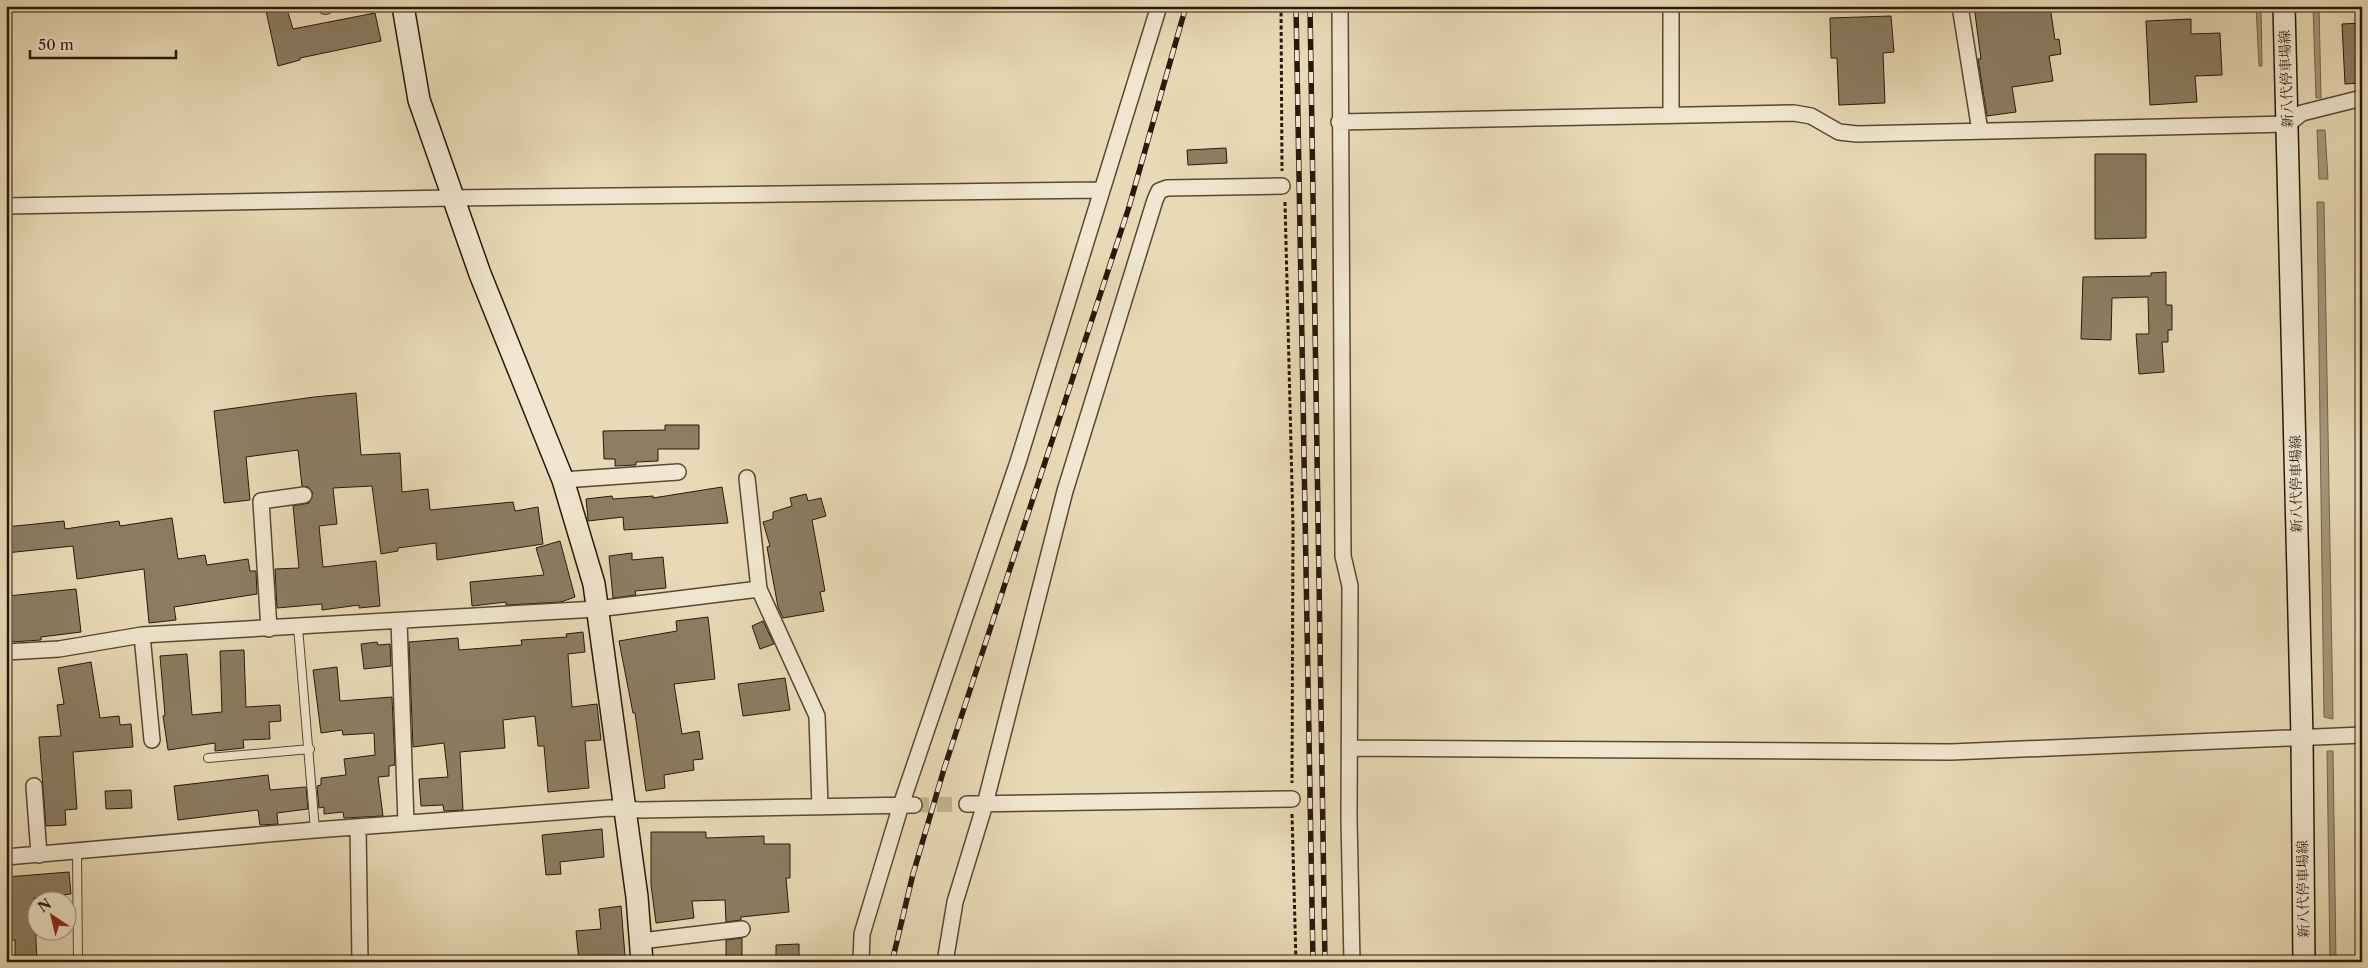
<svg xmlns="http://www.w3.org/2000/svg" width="2368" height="968" font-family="'Libre Caslon Text','Noto Serif JP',serif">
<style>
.water{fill:#a7987c;stroke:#74654e}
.building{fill:#8c7d63;stroke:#281809}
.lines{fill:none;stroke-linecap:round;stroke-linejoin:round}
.street-tunnel{stroke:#c2b394;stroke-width:15;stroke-dasharray:15 8;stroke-linecap:butt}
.lane-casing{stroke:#584834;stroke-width:10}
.street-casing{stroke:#584834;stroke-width:18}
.secondary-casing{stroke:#281809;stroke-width:24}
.path{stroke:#281809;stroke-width:3;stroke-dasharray:4 2.5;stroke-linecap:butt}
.lane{stroke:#f1e7d0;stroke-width:8}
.street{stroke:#f1e7d0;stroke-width:15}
.secondary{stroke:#f1e7d0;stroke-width:21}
.rail-casing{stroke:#281809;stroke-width:5.5}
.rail{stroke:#f1e7d0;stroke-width:4;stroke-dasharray:11;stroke-linecap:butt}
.labels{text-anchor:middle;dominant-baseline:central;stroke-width:4.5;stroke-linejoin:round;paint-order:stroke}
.street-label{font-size:14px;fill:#281809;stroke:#f1e7d0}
</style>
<rect width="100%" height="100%" fill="#e9dab7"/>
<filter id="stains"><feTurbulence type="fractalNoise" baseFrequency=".004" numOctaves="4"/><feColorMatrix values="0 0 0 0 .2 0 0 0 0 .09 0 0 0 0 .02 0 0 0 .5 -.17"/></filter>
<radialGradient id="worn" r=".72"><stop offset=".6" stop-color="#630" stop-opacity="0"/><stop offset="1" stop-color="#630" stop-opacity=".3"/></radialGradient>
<path class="water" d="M2256,6H2261L2262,66H2259Z
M2313,6H2319L2321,98H2316Z
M2317,130H2325L2328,179H2319Z
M2317,202H2324L2333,719L2324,717Z
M2327,751H2333L2336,962H2330Z"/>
<path class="building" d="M265,6H286L293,29L375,13L381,41L300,58V60L278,66Z
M1974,6H2050L2055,40L2059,39L2061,54L2049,56L2053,81L2012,87L2016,112L1987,116L1978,59H1981Z
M1891,16L1894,52L1883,53L1885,103L1839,105L1837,58H1831L1830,18Z
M2191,19V34L2220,33L2222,75L2195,76L2197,102L2150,105L2146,21Z
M2362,23V83L2345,84L2342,24Z
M1226,148L1227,163L1188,165L1187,150Z
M2095,154H2146V238L2095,239Z
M2166,272V305H2172V330H2168V342H2162L2164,372L2139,374L2136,334H2149L2148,297L2112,298L2111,340L2081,339L2083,277L2151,276V273Z
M356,393L361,455L400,453L402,492L428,489L430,510L513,502L515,511L538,507L543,544L437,560L436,543L398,548V551L381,554L372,486L333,488L337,524L319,526L323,567L376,561L380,606L359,608V605L322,610V604L277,608L275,569L299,568L293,506L309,503L313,493L308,487L302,486L298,450L246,457L250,500L224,503L214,411L314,397Z
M665,425H699V449H658V461L636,462V465L615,466V459H604L603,431L665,430Z
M722,487L728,523L624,530L623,517L588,521V519L586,499L612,496L613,499L653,496V498Z
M806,494L808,501L821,498L826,516L812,520L825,591L820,592L824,611L783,618L778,607L767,547L770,546L763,522L773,519V512L792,506L790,498Z
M172,518L178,559L205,555L207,565L248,559L250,571H256L257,594L174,607L176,620L149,623L144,569L77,579L73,546L6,553V527L64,521L65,529L119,521L120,526Z
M560,541L575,597L561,602L506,605V602L472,606L470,582L544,575L536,548Z
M632,553V560L663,557L666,588L635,591L636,595L613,598L609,556Z
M76,589L81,632L41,637V640L12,642L8,596Z
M708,617L715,679L674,684L682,734L699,731L703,759L693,760L694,770L664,775L665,788L646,791L635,713H633L619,641L677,631L676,621Z
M763,621L774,644L760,649L752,626Z
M583,632L585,652L568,654L572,707L597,704L601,740L585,741L589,788L548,792L544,746H538L535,716L503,720L505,748L460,752L463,810L444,811L443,805L421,806L419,779L448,777L444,743L413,747L409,642L458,638L459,650L522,645L521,640L567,637L566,634Z
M377,642L378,645L390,644L391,666L364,669L361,644Z
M244,650L246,707L280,705L281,721L269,722L270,739L243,740L244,748L215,751V743L168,750L163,716L165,715L160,656L187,654L192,715L222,712L220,651Z
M91,662L100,718L119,716L120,725L131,724L133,747L73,752L77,809L65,810L66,825L46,826L39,737L61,736L57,705L64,704L58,668Z
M337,667L340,701L392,697L395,765L389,766V776L378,777L383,816L344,818L343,812L324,814V807L319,808L317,786L321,785V778L346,775L344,759L375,755L374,733L343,735L342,730L321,733L313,670Z
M785,678L790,710L743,716L738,684Z
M268,775L270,790L306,787L308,809L277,813L278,824L260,825L258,810L178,820L174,786Z
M131,790L132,808L106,809L105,791Z
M602,829L604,857L560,862L561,874L546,875L542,835Z
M651,832H706V838L764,836V844H790V878H786L789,912L741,917V920L726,922L725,900L692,901L694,918L656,923L651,885Z
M69,872L71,894L34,898L37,962H15V940H8L6,877Z
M621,906L625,956L579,961L576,931L601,929L599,909Z
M742,938V962H726V940Z
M799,944V962H776V945Z"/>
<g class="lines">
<path class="street-tunnel" d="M914,805L967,804"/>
<g class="lane-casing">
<path id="lane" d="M298,627L315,830
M208,758L310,749
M77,852L78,962"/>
</g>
<g class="street-casing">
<path id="street" d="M325,6H326
M1340,6L1343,556L1350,586L1349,819L1352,962
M1671,6V115
M1960,6L1980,131
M1339,122L1794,113L1811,116L1839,132L1857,134L2288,124L2302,113L2362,98
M6,206L452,198L1102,190
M747,478L759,589L817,716L820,807
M563,480L678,472
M399,621L406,823
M269,629L261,501L304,495
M142,635L152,740
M6,652L59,649L142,635L597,609L759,589
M1350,748L1951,752L2362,735
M34,786L39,855
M967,804L1292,799
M358,828L360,962
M6,857L315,830L610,808L640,810L914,805
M641,941L742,929
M861,962L862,934L901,805L1018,462L1159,6
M945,962L955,902L985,804L1065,491L1155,200L1159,191L1167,188L1282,186"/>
</g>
<g class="secondary-casing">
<path id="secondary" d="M403,6L419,100L480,274L563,480L594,584L637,897L642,962
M2284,6L2302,737L2304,962"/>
</g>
<path class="path" d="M1281,6L1282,171
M1285,202L1293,527L1292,783
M1292,814L1296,962"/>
<use href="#lane" class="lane"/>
<use href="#street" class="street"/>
<use href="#secondary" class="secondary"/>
<g class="rail-casing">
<path id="rail" d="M1296,6L1313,962
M1310,6L1325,962
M892,962L913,874L944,769L1129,207L1186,6"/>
</g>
<use href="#rail" class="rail"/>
</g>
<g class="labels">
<g class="street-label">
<text transform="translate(2286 79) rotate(-92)">新八代停車場線</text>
<text transform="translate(2296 484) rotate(-91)">新八代停車場線</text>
<text transform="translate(2303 889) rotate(-91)">新八代停車場線</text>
</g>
</g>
<rect width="2368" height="968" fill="none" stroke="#e9dab7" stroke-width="25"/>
<rect x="8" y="8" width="2353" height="953" fill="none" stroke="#281809" stroke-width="2.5"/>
<rect x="12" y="12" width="2343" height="943" fill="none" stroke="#281809"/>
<g transform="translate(52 916) rotate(325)"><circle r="24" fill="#f1e7d0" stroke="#a19480"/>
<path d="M0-4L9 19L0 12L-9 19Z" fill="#8f2418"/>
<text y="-8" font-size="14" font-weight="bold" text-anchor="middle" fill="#281809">N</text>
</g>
<path d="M30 50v8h146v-8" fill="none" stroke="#281809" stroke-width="2.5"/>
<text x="38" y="50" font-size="15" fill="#281809" stroke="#f1e7d0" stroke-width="4" paint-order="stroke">50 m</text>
<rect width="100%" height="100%" filter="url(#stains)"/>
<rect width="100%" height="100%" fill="url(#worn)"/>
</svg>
